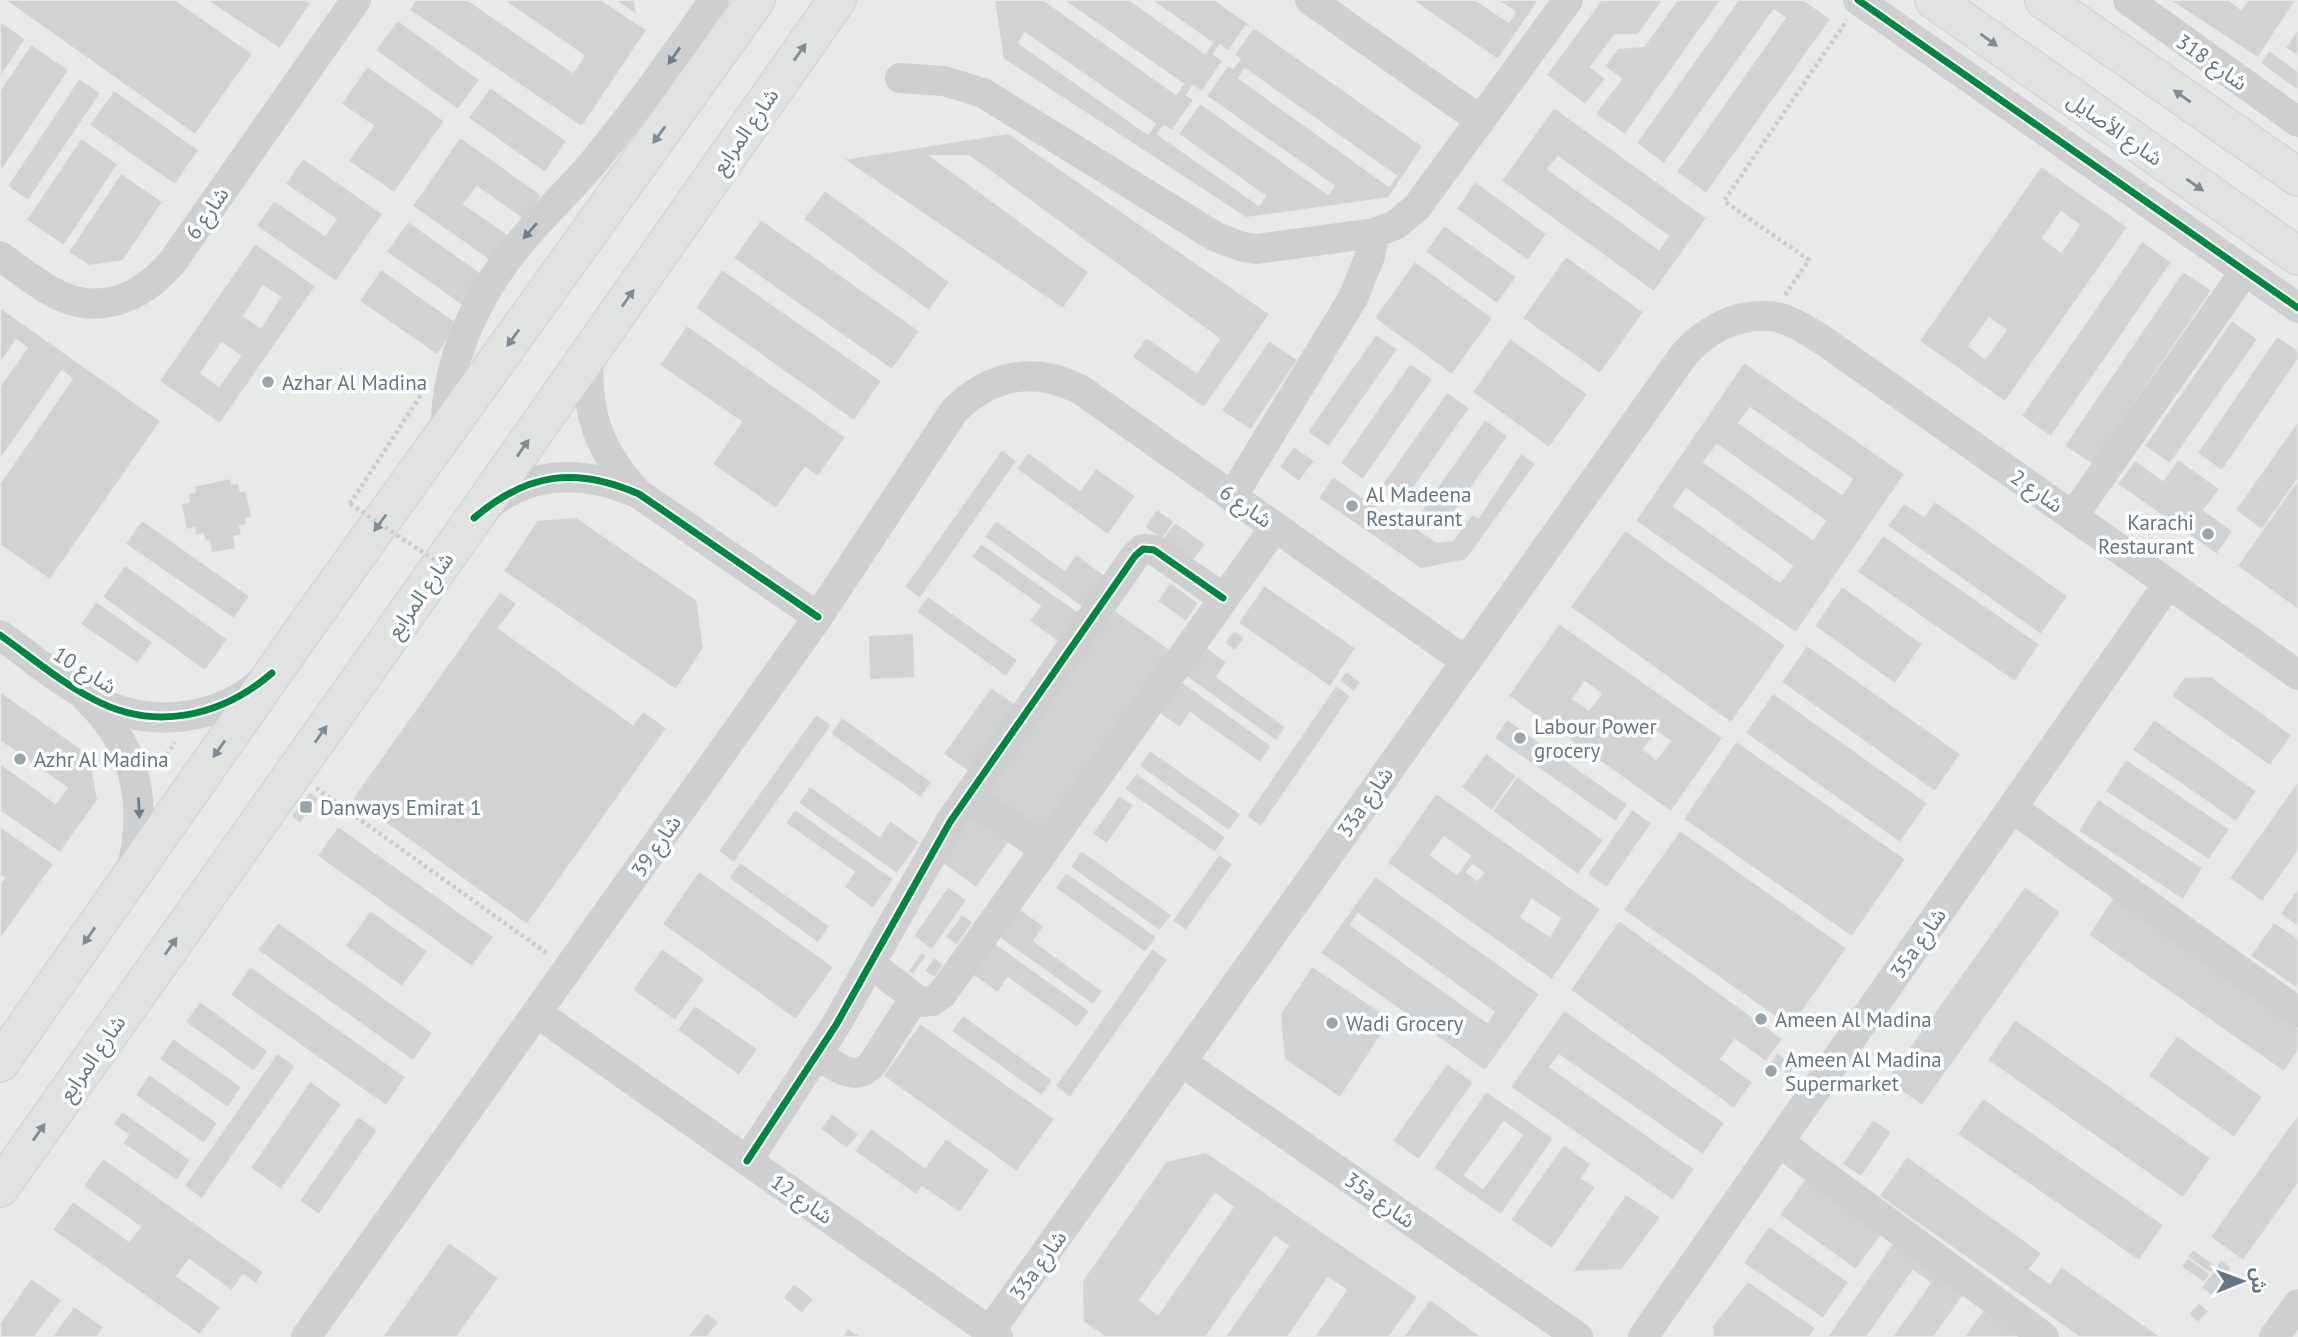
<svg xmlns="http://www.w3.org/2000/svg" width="2298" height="1337" font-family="'PT Sans','Noto Sans Arabic',sans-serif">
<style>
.built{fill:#e8e9e9}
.building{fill:#d0d2d3;stroke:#e8e8e8;stroke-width:2;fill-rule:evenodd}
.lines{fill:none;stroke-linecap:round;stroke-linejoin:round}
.major-casing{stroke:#d5d6d7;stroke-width:40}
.path{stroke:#cbcccd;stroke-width:4.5;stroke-dasharray:3.5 3.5;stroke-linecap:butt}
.minor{stroke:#cecfd0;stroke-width:30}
.major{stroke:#e1e2e2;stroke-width:37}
.path-bridge{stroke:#cbcccd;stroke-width:4.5;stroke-dasharray:3.5 3.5;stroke-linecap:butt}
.cycleway-casing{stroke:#fff;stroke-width:11}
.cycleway{stroke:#00873e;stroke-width:7}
.oneway{fill:#7e8c96}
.oneway2{fill:#707f8b}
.poi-dot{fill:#99a4ac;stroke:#fff;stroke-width:2.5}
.labels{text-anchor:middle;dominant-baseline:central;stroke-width:7;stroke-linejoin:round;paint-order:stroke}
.street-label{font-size:21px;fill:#657683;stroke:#fff}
.poi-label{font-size:21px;fill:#657683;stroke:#fff;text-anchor:start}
</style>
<rect width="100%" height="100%" fill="#f9f9f9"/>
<path class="built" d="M0,0H2298V1337H0Z"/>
<path class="building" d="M5,0H176L253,54L195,135Z
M206,0H305L311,3L280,49Z
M415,0H468L573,72L584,56L503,0H602L647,30L582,127L409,10Z
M614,0H635L637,15Z
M994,0H1044L1176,94L1183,84L1063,0H1130L1205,53L1212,43L1151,0H1215L1423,146L1389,198L1246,218L1003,59ZM1246,26L1252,29L1234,55L1240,59L1233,68L1228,65L1206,96L1334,186L1328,194L1200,103L1178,134L1265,196L1259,205L1158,134L1164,126L1172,131L1194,100L1187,95L1193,86L1202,92L1223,61L1214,54L1220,45L1228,52ZM1025,33L1155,124L1148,134L1019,43ZM1245,69L1396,176L1389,186L1239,78Z
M1412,0H1476L1509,22L1515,12L1497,0H1539L1498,60Z
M1601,0H1663L1638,35H1615L1591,67L1606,79L1585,105L1546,75Z
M1677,0H1721L1625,135L1595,114L1621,79L1604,66L1618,48L1644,46Z
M1738,0H1804L1831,19L1706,194L1676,172L1785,18L1774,10L1664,164L1636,143Z
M2169,0H2229L2241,9L2248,0H2296L2258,58Z
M398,20L480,80L458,110L375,50Z
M0,21L26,39L0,78Z
M2298,29V56L2285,48Z
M31,44L69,70L0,173V90Z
M2269,50L2298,71V91L2260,63Z
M367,66L445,121L394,193L348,161L373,126L341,104Z
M79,78L101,93L28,201L7,186Z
M490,87L567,141L545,173L468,118Z
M114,90L199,150L175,185L89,125Z
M1554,107L1707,218L1654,292L1501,181ZM1558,157L1668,236L1659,249L1548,169Z
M1008,133L1270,314L1204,408L1132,357L1146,337L1197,372L1219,339L969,156H931L1089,272L1063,309L843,159Z
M460,137L542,195L524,220L477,187L464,204L512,237L493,263L412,206Z
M81,138L118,164L64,246L26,220Z
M303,158L383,214L336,282L256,226L274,200L325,235L336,219L285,184Z
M2041,166L2128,227L2005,402L1919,341ZM2061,212L2079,225L2061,252L2043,238ZM1989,318L2006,330L1985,358L1969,346Z
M121,173L163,202L123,261L89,266L68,252Z
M1475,181L1547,234L1528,261L1456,209Z
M825,190L950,282L929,311L803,219Z
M761,219L920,331L892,370L733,258Z
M408,221L488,278L467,309L386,252Z
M1444,225L1517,277L1497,304L1425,252Z
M2142,241L2172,262L2051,437L2021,416Z
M255,243L316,286L220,424L159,381ZM263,286L280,297L261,327L244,316ZM222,343L240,356L219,386L201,373Z
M1566,256L1644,312L1600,374L1522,318Z
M1415,261L1493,318L1452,375L1374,318Z
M381,269L459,324L437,355L359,301Z
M722,269L882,381L854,421L695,308Z
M2183,271L2212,290L2093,465L2064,446Z
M0,307L161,421L50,580L0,545V483L72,379L62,371L0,460V386L27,348L16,340L0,364Z
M2232,320L2258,339L2170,464L2144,446Z
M687,325L846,437L818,477L805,468L776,509L712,464L741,422L659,365Z
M1376,334L1398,349L1329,447L1307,432Z
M2277,336L2298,350V360L2222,471L2197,453Z
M1510,338L1588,394L1549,448L1472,392Z
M1269,340L1298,360L1251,430L1221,411Z
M1744,362L1905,474L1796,633L1635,521ZM1750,408L1852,479L1842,494L1739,423ZM1717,445L1825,521L1813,539L1704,462ZM1686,489L1792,566L1780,582L1674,506Z
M1410,363L1433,379L1363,480L1340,463Z
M1447,392L1470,408L1405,500L1382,484Z
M1485,419L1508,436L1443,528L1420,512Z
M2298,421V479L2262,530L2235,510Z
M1294,446L1315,461L1299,482L1279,467Z
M1002,449L1017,461L920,599L904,587Z
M1028,452L1080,490L1096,468L1136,496L1108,535L1016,469Z
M1521,453L1536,464L1466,560L1421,569L1318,498L1333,476L1406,528L1409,523L1437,542L1453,540L1472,514L1478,518Z
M2178,459L2220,489L2204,510L2233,531L2217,555L2117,484L2135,460L2163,480Z
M231,478L232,484L238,483L241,491L246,490L252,517L246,518L247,525L240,526L242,535L234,537L236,549L211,553L209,541L205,542L203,534L196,536L194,528L186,530L181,504L189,502L188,493L195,492L194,486Z
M2298,479V610L2237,566Z
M1935,501L2068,596L2041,635L1887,526L1904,503L1924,516Z
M1157,509L1175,522L1162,539L1144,527Z
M576,517L697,600L704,648L676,690L503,571L537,520Z
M142,520L250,596L234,619L125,544Z
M996,520L1065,570L1076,554L1106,576L1083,608L984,537Z
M1175,522L1206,544L1193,561L1162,539Z
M1625,530L1786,645L1731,723L1570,607Z
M1883,535L2040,644L2015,682L1857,572Z
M981,543L1080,613L1059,643L1029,621L1040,606L971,557Z
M125,565L228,639L205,671L102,597Z
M1170,582L1199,603L1186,622L1157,601Z
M1264,585L1356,648L1330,687L1238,623Z
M1842,586L1923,644L1895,684L1814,626Z
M500,591L517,604L499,628L633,724L643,711L667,728L527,925L352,799Z
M928,596L1018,660L1006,677L916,612Z
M96,601L153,642L138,664L80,624Z
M1108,605L1172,651L1044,833L979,787Z
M1559,623L1723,738L1671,812L1508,696ZM1585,682L1601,694L1589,710L1573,699ZM1657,732L1670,741L1656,759L1644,749Z
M1234,630L1245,638L1235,651L1224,643Z
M914,633L915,678L869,680L868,635Z
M1198,641L1227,662L1217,677L1286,727L1276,741L1177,670Z
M1807,645L1961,754L1935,792L1781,682Z
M1346,671L1361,682L1354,692L1339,681Z
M1173,675L1272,746L1260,763L1190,713L1180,728L1150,707Z
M2211,676L2292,735L2270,766L2171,696L2184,677Z
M1336,685L1351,696L1261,827L1246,816Z
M991,687L1020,707L973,775L943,754Z
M0,691L90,755L98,800L60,853L0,811V763L56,803L67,788L0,741Z
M1773,693L1928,803L1900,843L1745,733Z
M816,714L832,725L734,863L718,851Z
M842,717L932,782L921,798L830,734Z
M1507,719L1628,804L1616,822L1494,738Z
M2154,719L2257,791L2236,822L2132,750Z
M1736,741L1906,859L1852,937L1683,819Z
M1150,750L1241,814L1229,831L1139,766Z
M1486,753L1517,776L1492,811L1461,787Z
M2126,759L2230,829L2209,860L2105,791Z
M1136,773L1226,837L1215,853L1124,789Z
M1517,776L1604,840L1578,875L1492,811Z
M2298,781V852L2262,902L2229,878Z
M810,786L880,836L890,820L920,842L897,874L798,803Z
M310,791L319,799L300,824L291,816Z
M1436,793L1601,909L1552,980L1387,863ZM1444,837L1470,856L1457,874L1431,855ZM1473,865L1483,873L1477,880L1467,872ZM1532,900L1560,918L1550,936L1521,917Z
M1119,795L1134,805L1107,844L1092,834Z
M2098,799L2203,868L2183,900L2078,831Z
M971,807L1013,837L976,888L935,858Z
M795,809L894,879L873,909L844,887L854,872L785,823Z
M1632,809L1652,823L1607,888L1587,874Z
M0,826L54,864L0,940V884L4,878L0,875Z
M338,826L494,937L472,967L317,856Z
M1680,830L1847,948L1791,1028L1623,910Z
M1081,850L1172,915L1160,931L1070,867Z
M1219,854L1233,864L1186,931L1172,921Z
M740,862L830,926L818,943L728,878Z
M699,871L834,967L796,1020L662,924Z
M1066,872L1157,937L1145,953L1055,888Z
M1375,876L1540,994L1485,1071L1320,953ZM1358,914L1494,1012L1487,1022L1351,925Z
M948,886L967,900L932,950L913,936Z
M2025,886L2061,912L1922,1106L1886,1080Z
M2298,887V927L2280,914Z
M2114,896L2298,1024V1051L2284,1072L2088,935Z
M1015,905L1044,926L1034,941L1103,991L1093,1005L994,934Z
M370,910L428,951L402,987L345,946Z
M962,914L973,922L957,946L945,937Z
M1619,920L1783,1039L1766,1062L1735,1040L1721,1059L1753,1082L1734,1109L1570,990Z
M278,922L433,1033L413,1061L257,950Z
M2274,922L2298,938V989L2250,956Z
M991,940L1090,1011L1077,1028L1008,978L998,993L968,972Z
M662,948L705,979L675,1021L632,990Z
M1152,948L1168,960L1070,1098L1055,1086Z
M921,952L927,956L913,975L908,971Z
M934,957L944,964L935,978L924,971Z
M250,966L406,1077L386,1106L230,995Z
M1312,966L1392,1019L1340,1098L1284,1059L1280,1014Z
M200,1001L268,1051L254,1072L185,1022Z
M695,1005L758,1049L739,1076L677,1030Z
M1564,1010L1725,1123L1703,1155L1559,1055L1550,1067L1695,1169L1673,1201L1510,1087Z
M963,1015L1053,1080L1042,1096L951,1031Z
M2015,1019L2211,1158L2183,1198L1987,1060Z
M920,1023L1055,1119L1017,1172L883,1076Z
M2177,1035L2263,1097L2234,1138L2148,1076Z
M173,1038L242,1087L228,1108L159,1059Z
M1777,1052L1796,1066L1789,1076L1770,1062Z
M277,1053L296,1066L202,1199L184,1186Z
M1447,1063L1474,1082L1419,1160L1392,1141Z
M149,1074L218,1123L204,1144L135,1095Z
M310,1081L342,1104L281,1190L250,1168Z
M1486,1091L1554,1138L1501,1215L1433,1168ZM1504,1122L1522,1135L1483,1188L1465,1175Z
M1983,1098L2164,1225L2139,1261L1957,1134Z
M122,1111L191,1160L177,1181L122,1143L128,1135L113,1124Z
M832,1113L859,1134L847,1149L820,1129Z
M2298,1114V1184L2243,1261L2210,1237Z
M358,1116L378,1130L319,1215L299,1201Z
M1873,1119L1892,1132L1861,1177L1842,1164Z
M871,1128L925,1167L946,1138L990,1170L960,1213L922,1187L916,1195L854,1151Z
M1564,1144L1591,1164L1582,1178L1596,1187L1552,1249L1510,1220Z
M1206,1152L1418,1297L1389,1337H1314L1346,1290L1328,1278L1288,1337H1225L1288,1246L1275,1237L1206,1337H1105L1083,1322L1082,1281L1166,1161ZM1215,1194L1233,1207L1158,1314L1140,1300Z
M1907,1156L2042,1253L2030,1269L2050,1283L2061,1266L2161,1337H2079L1879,1196Z
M103,1158L264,1272L256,1284L243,1275L232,1291L189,1260L177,1276L221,1307L200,1335L52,1230L73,1201L129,1241L140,1227L83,1186Z
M1806,1177L1883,1233L1856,1270L1779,1215Z
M1626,1194L1661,1217L1622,1270L1572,1272Z
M1769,1226L1849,1282L1823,1319L1743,1263Z
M1896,1238L1968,1289L1934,1337H1892L1930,1283L1913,1271L1867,1337H1827Z
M449,1242L499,1278L457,1337H382Z
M2193,1249L2217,1266L2211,1274L2187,1257Z
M2187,1257L2211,1274L2204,1283L2181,1267Z
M2221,1259L2232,1267L2212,1296L2201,1288Z
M31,1278L62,1300L35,1337H0V1323Z
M1748,1281L1816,1328L1810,1337H1713L1712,1326Z
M794,1283L814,1299L802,1314L783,1298Z
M1430,1299L1482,1337H1403Z
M2199,1302L2209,1311L2198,1323L2188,1314Z
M74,1306L104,1327L97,1337H52Z
M1983,1310L2022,1337H1964Z
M707,1312L719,1322L707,1337H687Z
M848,1328L862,1337H842Z"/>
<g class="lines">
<g class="major-casing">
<path id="major" d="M1934,0L2298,256
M2044,0L2298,177
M0,1063L306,626L756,0
M0,1188L474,518L837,0"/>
</g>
<path class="path" d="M1785,295L1809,260L1724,201L1847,20
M350,504L422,393
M159,767L175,742
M316,788L548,954"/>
<path class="minor" d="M1310,0L1480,120
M1858,0L2298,308
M2128,0L2298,122
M900,78L944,81L983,93L1216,237L1243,247L1257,249L1375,233L1397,224L1417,207L1568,0
M0,256C16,267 32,280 49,290C95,318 141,300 173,261L356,0
M589,354C585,411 598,449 636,491
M446,432C444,358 482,284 531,230C552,206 576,184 596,159C638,108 676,54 714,0
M1232,497L1353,298L1370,256L1375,233
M485,508C532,469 585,470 639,494L818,617
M2073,516L2245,271
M0,635C30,656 60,682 93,699C148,729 217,722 264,680
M87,699C138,747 148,806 131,871
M969,796L1045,850
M2012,808L2298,1012
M871,964L920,1002L932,1001L942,994L1275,527
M537,1013L998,1337
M817,1054C835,1066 855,1084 873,1063L914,999
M1183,1063L1578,1337
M1779,1142L2044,1337
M747,1161L836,1025L950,822L1135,556L1143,549L1154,550L1223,598
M990,1331C1223,1007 1450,680 1683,356C1704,331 1734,314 1769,316C1788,317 1808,331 1824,341L2298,675
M306,1337L818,617L954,411C991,374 1035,366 1081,390L1464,660
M1643,1337L2168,584
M2274,1337L2298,1304"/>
<use href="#major" class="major"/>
<path class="path-bridge" d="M350,504L451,571"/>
<g class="cycleway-casing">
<path id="cycleway" d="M1858,0L2298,308
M474,518C527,473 575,466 639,494L818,617
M0,635C30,656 60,682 93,699C154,732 221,717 272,673
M747,1161L836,1025L950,822L1135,556L1143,549L1154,550L1223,598"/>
</g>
<use href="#cycleway" class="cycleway"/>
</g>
<defs><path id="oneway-solid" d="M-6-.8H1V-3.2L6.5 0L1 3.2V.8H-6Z" transform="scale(1.75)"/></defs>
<g class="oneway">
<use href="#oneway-solid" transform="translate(1989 40) rotate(36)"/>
<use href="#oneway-solid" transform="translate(800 52) rotate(-55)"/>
<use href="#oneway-solid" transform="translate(2182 96) rotate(-145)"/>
<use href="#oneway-solid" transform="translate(659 135) rotate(126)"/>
<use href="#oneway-solid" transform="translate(2195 185) rotate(35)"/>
<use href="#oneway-solid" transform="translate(628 298) rotate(-55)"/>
<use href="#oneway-solid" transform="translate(513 338) rotate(126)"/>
<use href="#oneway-solid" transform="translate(523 448) rotate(-55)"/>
<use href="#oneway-solid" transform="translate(380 523) rotate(126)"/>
<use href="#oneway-solid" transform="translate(321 734) rotate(-55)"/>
<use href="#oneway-solid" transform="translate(219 749) rotate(125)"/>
<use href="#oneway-solid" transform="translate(89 936) rotate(125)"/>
<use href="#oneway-solid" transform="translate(171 946) rotate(-55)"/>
<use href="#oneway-solid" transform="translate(39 1132) rotate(-55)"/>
</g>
<g class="oneway2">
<use href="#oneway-solid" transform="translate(674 56) rotate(125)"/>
<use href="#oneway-solid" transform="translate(530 231) rotate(131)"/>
<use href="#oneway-solid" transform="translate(139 808) rotate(87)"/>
</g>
<g class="poi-dot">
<circle cx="268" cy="382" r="7"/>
<circle cx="1352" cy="506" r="7"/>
<circle cx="2208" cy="534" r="7"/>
<circle cx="1520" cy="738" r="7"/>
<circle cx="20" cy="759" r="7"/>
<rect x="299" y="800" width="14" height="14" rx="3.5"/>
<circle cx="1761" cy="1019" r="7"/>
<circle cx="1332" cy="1023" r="7"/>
<circle cx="1771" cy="1071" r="7"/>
</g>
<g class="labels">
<g class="street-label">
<text transform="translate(2212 62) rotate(35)">شارع 318</text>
<text transform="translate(2115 129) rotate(35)">شارع الأصايل</text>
<text transform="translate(745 131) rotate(-55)">شارع المرابع</text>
<text transform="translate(207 213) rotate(-55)">شارع 6</text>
<text transform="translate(2037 491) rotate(35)">شارع 2</text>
<text transform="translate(1246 506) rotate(35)">شارع 6</text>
<text transform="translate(420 595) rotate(-55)">شارع المرابع</text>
<text transform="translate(85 670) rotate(32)">شارع 10</text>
<text transform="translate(1365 802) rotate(-55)">33a شارع</text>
<text transform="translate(656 846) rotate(-55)">شارع 39</text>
<text transform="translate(1918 943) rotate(-55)">35a شارع</text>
<text transform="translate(92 1058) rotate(-55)">شارع المرابع</text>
<text transform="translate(802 1199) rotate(35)">شارع 12</text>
<text transform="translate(1380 1200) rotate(35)">35a شارع</text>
<text transform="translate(1038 1265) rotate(-54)">33a شارع</text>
</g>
<g class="poi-label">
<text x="282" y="382">Azhar Al Madina</text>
<text x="1366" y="494">Al Madeena<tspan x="1366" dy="24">Restaurant</tspan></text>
<text x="2194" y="522" text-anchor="end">Karachi<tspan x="2194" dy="24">Restaurant</tspan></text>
<text x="1534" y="726">Labour Power<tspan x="1534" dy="24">grocery</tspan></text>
<text x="34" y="759">Azhr Al Madina</text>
<text x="320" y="807">Danways Emirat 1</text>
<text x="1775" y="1019">Ameen Al Madina</text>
<text x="1346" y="1023">Wadi Grocery</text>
<text x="1785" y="1059">Ameen Al Madina<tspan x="1785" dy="24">Supermarket</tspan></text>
</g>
</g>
<g transform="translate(2242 1281) rotate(89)" stroke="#ffffff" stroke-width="5" paint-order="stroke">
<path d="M0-5L12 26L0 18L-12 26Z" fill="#657683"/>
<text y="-10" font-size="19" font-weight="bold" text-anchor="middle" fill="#657683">ش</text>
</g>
</svg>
